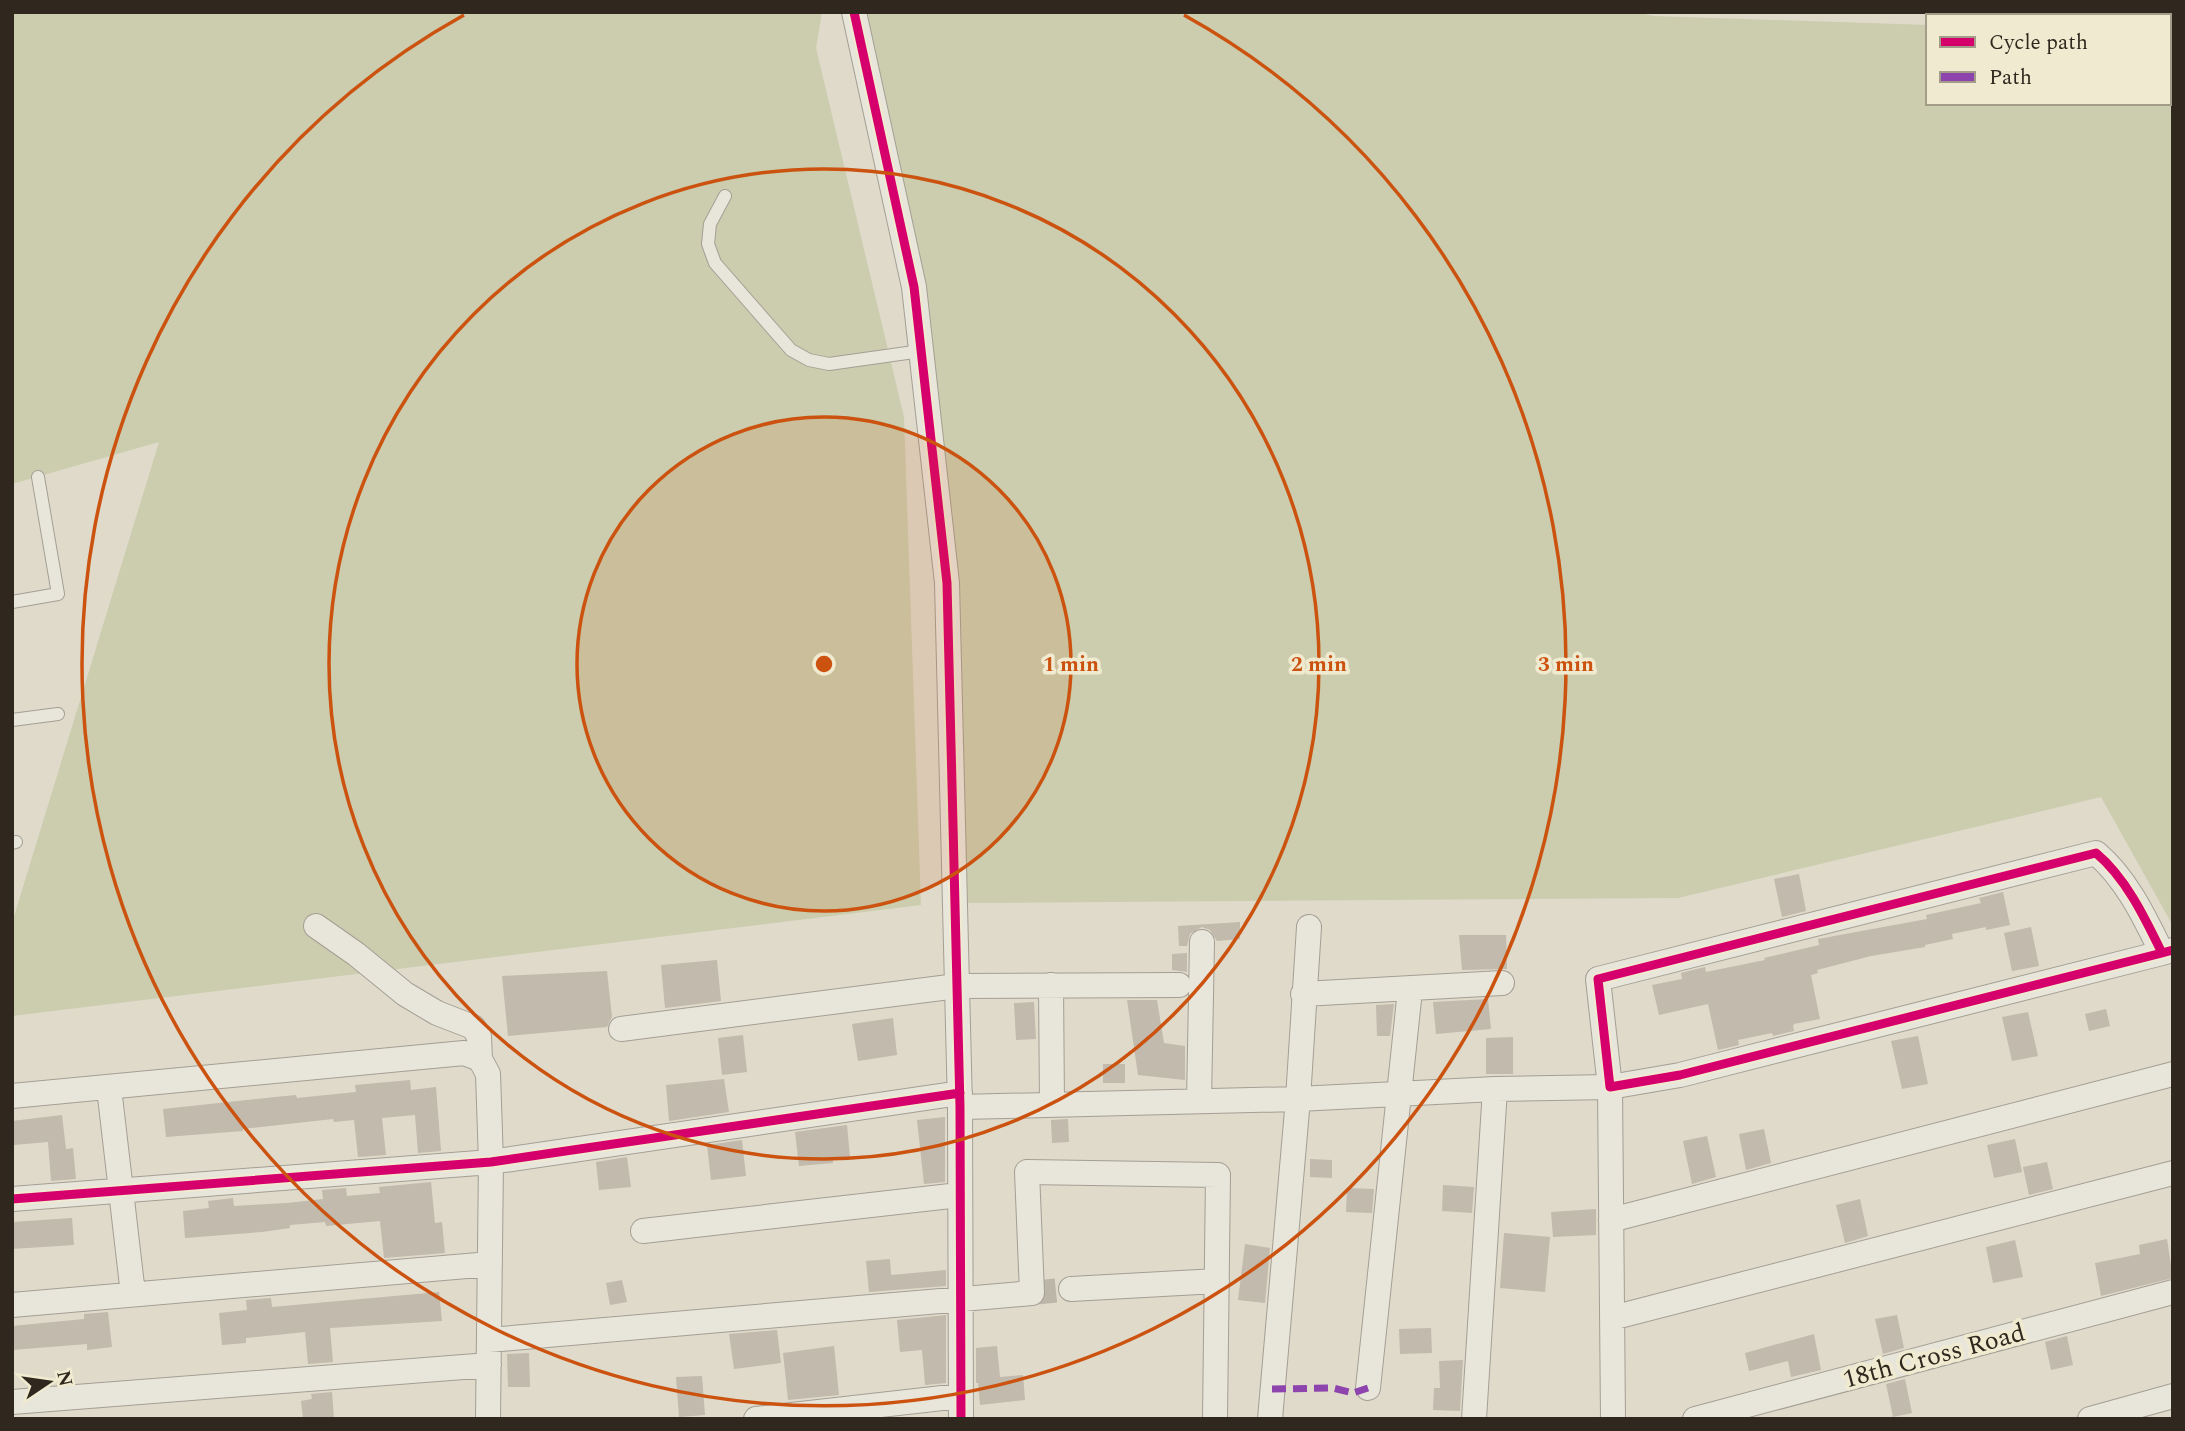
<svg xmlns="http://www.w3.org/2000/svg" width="2185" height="1431" font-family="Spectral,serif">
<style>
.green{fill:#cbcdae}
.building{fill:#c2baac}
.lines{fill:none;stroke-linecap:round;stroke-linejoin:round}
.minor-tunnel{stroke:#bcb6a8;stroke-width:24;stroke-dasharray:24 12;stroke-linecap:butt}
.service-casing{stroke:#a49f94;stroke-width:14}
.minor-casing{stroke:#a49f94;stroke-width:26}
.service{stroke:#e8e5db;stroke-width:12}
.minor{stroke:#e8e5db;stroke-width:24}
.quiet{stroke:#8e44ad;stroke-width:7;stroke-dasharray:14 7;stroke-linecap:butt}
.cycleway-casing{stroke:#f0ead0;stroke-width:13}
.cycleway{stroke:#d6006c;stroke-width:9}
.ring{fill:none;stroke:#cc520f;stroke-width:3.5}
.labels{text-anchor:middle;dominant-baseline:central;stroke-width:7;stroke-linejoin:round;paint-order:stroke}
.street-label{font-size:26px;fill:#30281e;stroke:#f0ead0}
.centre{fill:#cc520f;stroke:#f0ead0;stroke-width:3.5}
.ring-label{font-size:21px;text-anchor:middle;font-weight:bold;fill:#cc520f;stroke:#f0ead0;stroke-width:7;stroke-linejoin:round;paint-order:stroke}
</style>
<rect width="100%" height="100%" fill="#dfdaca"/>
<path class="green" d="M12,12H822L816,48L904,417L921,905L12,1016V923L159,442L12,484Z
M866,12H1635L1653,16L1928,25V103H2169V32H2173V926L2101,797L1678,898L966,903L930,321Z"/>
<path class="building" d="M1799,874L1806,911L1782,917L1774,879Z
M2003,892L2010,925L1986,930V927L1952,934L1953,939L1925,945V947L1871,956L1817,970L1818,973L1811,975L1820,1019L1794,1024L1793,1026L1794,1031L1773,1036L1772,1033L1738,1040L1739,1045L1718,1050L1708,1004L1659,1015L1652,985L1682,979L1681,973L1705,967L1706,972L1765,960L1764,958L1819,945L1818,939L1927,919L1926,915L1981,903L1979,898Z
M1240,922V939L1217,941L1210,930L1202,927L1190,934L1187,946H1179L1178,926Z
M2031,927L2039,966L2012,971L2004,933Z
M1459,935H1506L1507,969L1462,970Z
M1187,953V972L1172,970V954Z
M717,960L721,1001L665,1008L661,965Z
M607,971L612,1017L607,1027L508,1036L502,976Z
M1488,999L1491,1029L1436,1034L1433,1002Z
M1127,1000H1157L1164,1043L1185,1046V1080L1138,1075Z
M1034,1002L1036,1039L1016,1040L1014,1003Z
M1394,1004L1390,1036H1377L1376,1005Z
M2106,1009L2110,1026L2089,1031L2085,1014Z
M2028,1012L2038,1056L2012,1061L2002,1017Z
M893,1018L897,1055L858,1061L852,1024Z
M743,1035L747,1072L722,1075L718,1038Z
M1918,1036L1928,1084L1902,1089L1891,1041Z
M1513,1037V1074H1486V1038Z
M1103,1064H1125V1083H1103Z
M724,1079L729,1112L669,1121L666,1085Z
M410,1080L411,1090L436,1087L441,1151L418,1153L415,1115L382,1118L386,1155L358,1157L354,1120L334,1122L333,1119L243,1129V1131L166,1137L163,1109L275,1097L296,1095L297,1098L356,1092L355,1085Z
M62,1115L66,1149L73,1148L76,1179L51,1181L48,1142L14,1145L12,1121Z
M945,1117V1182L924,1184L917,1120Z
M1068,1119L1069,1142L1052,1143L1051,1120Z
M847,1125L850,1157L833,1159V1163L799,1166L795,1132Z
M1764,1129L1771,1163L1746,1170L1739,1134Z
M1707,1136L1716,1177L1692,1184L1683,1141Z
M2015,1139L2022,1172L1994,1178L1987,1145Z
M742,1140L746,1176L711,1180L707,1145Z
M627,1157L631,1187L599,1190L596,1162Z
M1310,1159L1332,1160V1178L1310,1177Z
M2047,1162L2053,1189L2029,1195L2023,1167Z
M431,1182L435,1223L442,1222L445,1253L384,1258L380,1221L326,1226L325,1222L290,1225V1228L262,1232L185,1238L183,1211L209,1208L208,1201L233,1198L234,1206L287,1203L323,1199L322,1190L346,1188L347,1196L380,1193L379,1187Z
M1443,1185L1474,1187L1472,1213L1442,1211Z
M1347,1188L1374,1189L1372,1213L1346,1212Z
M1860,1199L1868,1236L1845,1243L1836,1205Z
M1596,1209V1235L1553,1237L1551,1212Z
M72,1218L74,1245L12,1249V1222Z
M1504,1233L1550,1237L1545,1292L1500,1288Z
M2167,1239L2173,1278L2101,1296L2095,1263L2140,1254L2139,1245Z
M2015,1240L2023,1277L1993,1283L1986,1247Z
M1245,1244L1270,1248L1265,1303L1238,1300Z
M890,1259L891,1275L946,1270V1286L869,1292L866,1261Z
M622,1280L627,1302L610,1305L606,1283Z
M439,1292L442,1321L330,1328L333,1362L308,1364L305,1332L246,1338V1343L222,1345L219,1313L247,1310L246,1300L271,1298L272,1307Z
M108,1312L112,1347L87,1350V1344L12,1350V1326L84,1319V1314Z
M946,1315V1383L925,1385L922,1350L900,1352L897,1320Z
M1897,1315L1904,1348L1883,1354L1875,1319Z
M1431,1328L1432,1353L1400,1354L1399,1329Z
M777,1330L781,1363L734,1369L729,1334Z
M1814,1334L1821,1370L1791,1377L1788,1361L1749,1371L1745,1353Z
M2067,1336L2073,1365L2051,1370L2045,1342Z
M834,1346L839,1395L788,1400L783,1353Z
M997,1346L1000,1377L1023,1375L1025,1400L980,1405L978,1383H976V1348Z
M529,1353L530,1387H508L507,1354Z
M1463,1360L1460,1411L1433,1410L1434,1388H1440L1439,1361Z
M702,1376L705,1415L679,1417L676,1377Z
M1905,1379L1912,1413L1893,1417L1886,1384Z
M332,1392L334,1419H303L301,1401L312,1399L311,1394Z"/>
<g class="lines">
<path class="minor-tunnel" d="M1032,1293L1071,1289"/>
<g class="service-casing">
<path id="service" d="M725,196L710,224L708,244L715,263L791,350L809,360L829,364L921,351
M12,602L58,594L38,477
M12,720L58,714
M12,843L16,842"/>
</g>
<g class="minor-casing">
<path id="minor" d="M854,12L914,287L947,583L960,1107L961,1419
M316,926L356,954L405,994L437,1013L473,1027L479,1036L480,1059
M2162,953C2145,918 2126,878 2096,853L1598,979L1610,1087L1680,1075L2162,953L2173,950
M1051,985L1052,1105
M1303,994L1502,983
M621,1029L957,986L1179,985
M109,1088L133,1294
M12,1096L464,1053L480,1059L488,1074L491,1162L488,1419
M1199,1101L1202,942
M960,1107L1298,1099L1495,1089L1610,1087L1613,1419
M12,1199L491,1162L960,1093
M1611,1220L2173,1074
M643,1231L959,1195
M1071,1289L1217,1281
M12,1305L490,1264
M1612,1318L2173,1173
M489,1340L1032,1293L1027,1172L1218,1175L1215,1419
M1368,1388L1410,990
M12,1402L489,1365
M756,1419L960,1396
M1270,1419L1298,1099L1309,927
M1474,1419L1495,1089
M1695,1419L2173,1292
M2090,1419L2173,1396"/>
</g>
<use href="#service" class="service"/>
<use href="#minor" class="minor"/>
<path class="quiet" d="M1272,1389L1333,1388L1353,1393L1368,1388"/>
<g class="cycleway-casing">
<path id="cycleway" d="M854,12L914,287L947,583L960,1107L961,1419
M2162,953C2145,918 2126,878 2096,853L1598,979L1610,1087L1680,1075L2162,953L2173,950
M12,1199L491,1162L960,1093"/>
</g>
<use href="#cycleway" class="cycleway"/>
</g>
<circle cx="824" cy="664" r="247" fill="#cc520f" fill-opacity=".12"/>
<g class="ring">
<circle cx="824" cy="664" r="247"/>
<circle cx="824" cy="664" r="495"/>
<path d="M1184 15A742 742 0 1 1 464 15"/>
</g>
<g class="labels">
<g class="street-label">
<text transform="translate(1934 1356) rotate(-15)">18th Cross Road</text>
</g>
</g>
<circle cx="824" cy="664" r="10" class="centre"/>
<g class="ring-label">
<text x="1071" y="671">1 min</text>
<text x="1319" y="671">2 min</text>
<text x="1566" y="671">3 min</text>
</g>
<rect width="2185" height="1431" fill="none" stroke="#30281e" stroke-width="28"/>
<rect x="1926" y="14" width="245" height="91" fill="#f0ead0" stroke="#a39c89" stroke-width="2"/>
<rect x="1940" y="37" width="35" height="10" fill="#d6006c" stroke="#a39c89" stroke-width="2"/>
<text x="1989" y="49" font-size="21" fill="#30281e">Cycle path</text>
<rect x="1940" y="72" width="35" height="10" fill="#8e44ad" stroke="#a39c89" stroke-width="2"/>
<text x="1989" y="84" font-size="21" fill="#30281e">Path</text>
<g transform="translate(49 1382) rotate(77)" stroke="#f0ead0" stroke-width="5" paint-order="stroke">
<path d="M0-5L12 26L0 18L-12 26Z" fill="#30281e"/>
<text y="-10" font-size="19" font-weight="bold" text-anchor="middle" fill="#30281e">N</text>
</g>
</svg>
